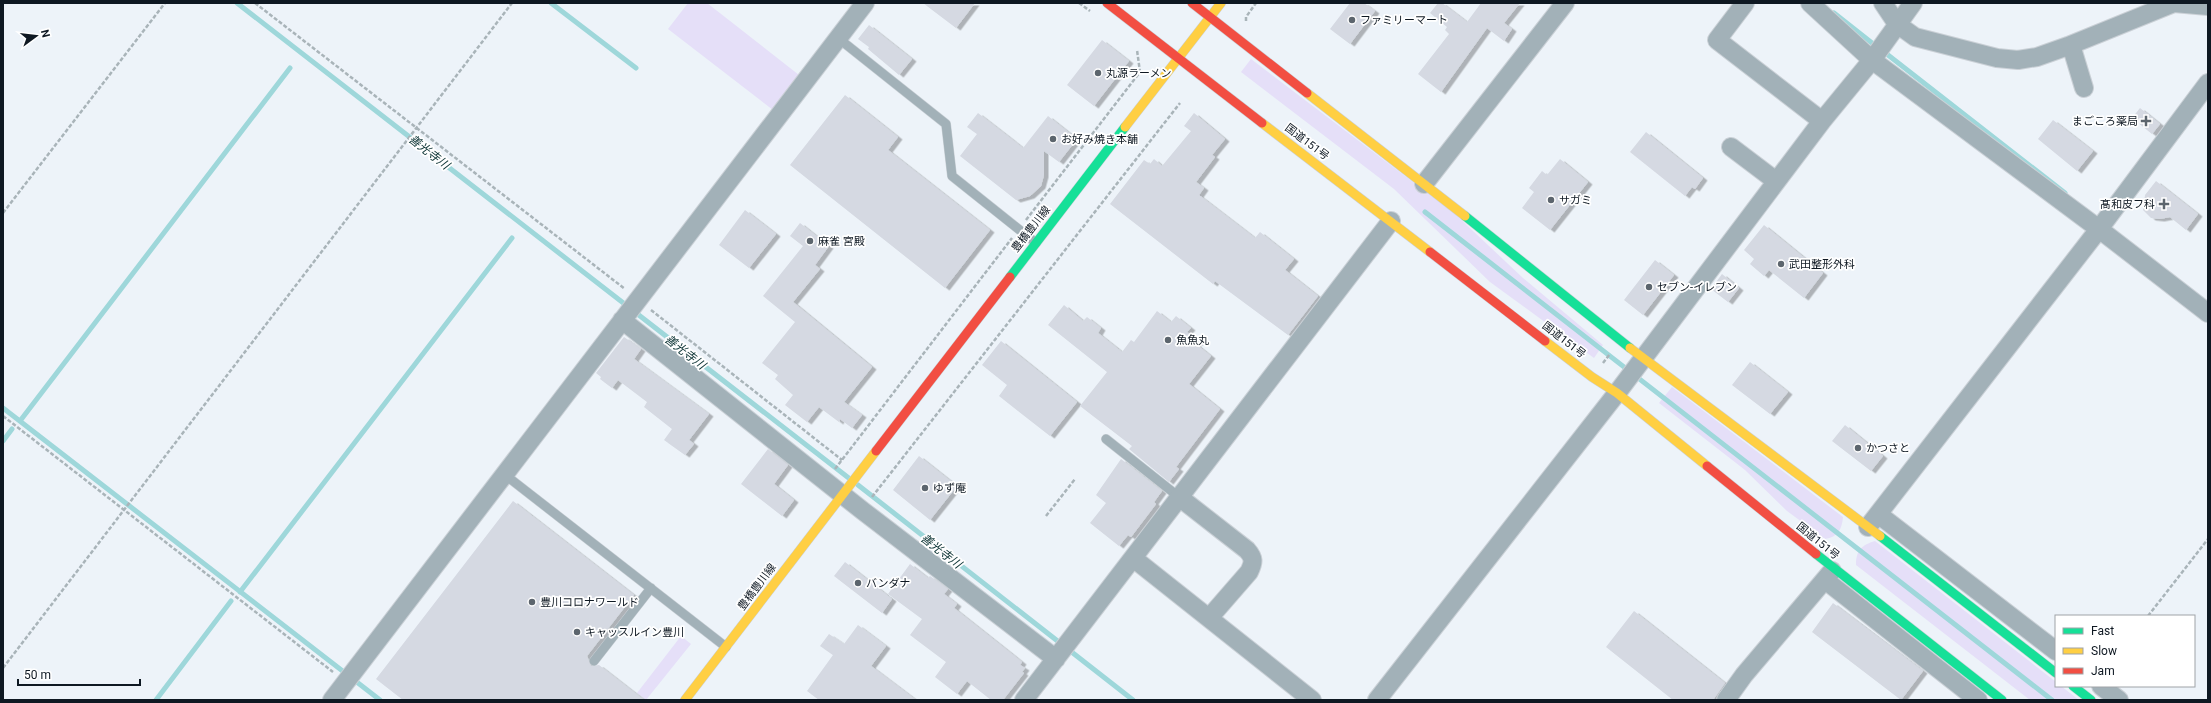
<svg xmlns="http://www.w3.org/2000/svg" width="2211" height="703" font-family="Roboto,'Noto Sans JP',sans-serif">
<style>
.green{fill:#e5dff8}
.lines{fill:none;stroke-linecap:round;stroke-linejoin:round}
.stream{stroke:#9ed7da;stroke-width:5}
.building{fill:#d5d9e2;filter:url(#shadow)}
.lane-casing{stroke:#cad0d6;stroke-width:10}
.street-casing{stroke:#cad0d6;stroke-width:20}
.fast-casing{stroke:#cad0d6;stroke-width:10}
.slow-casing{stroke:#cad0d6;stroke-width:10}
.jam-casing{stroke:#cad0d6;stroke-width:10}
.path{stroke:#a9b4b9;stroke-width:2.5;stroke-dasharray:4 2;stroke-linecap:butt}
.lane{stroke:#a2b1b8;stroke-width:9}
.street{stroke:#a2b1b8;stroke-width:18}
.fast{stroke:#16e098;stroke-width:9}
.slow{stroke:#ffcf43;stroke-width:9}
.jam{stroke:#f24e42;stroke-width:9}
.poi-dot{fill:#5c656d;stroke:#fff;stroke-width:1.5}
.labels{text-anchor:middle;dominant-baseline:central;stroke-width:3.5;stroke-linejoin:round;paint-order:stroke}
.poi-label{font-size:11px;fill:#0e1822;stroke:#fff;text-anchor:start}
.street-label{font-size:11px;fill:#0e1822;stroke:#fff}
.water-label{font-size:12px;font-style:italic;fill:#093132;stroke:#fff}
</style>
<defs>
<filter id="shadow"><feDropShadow dx="4.5" dy="2.5" stdDeviation="0" flood-color="#0004"/></filter>
</defs>
<rect width="100%" height="100%" fill="#edf3f9"/>
<path class="green" d="M688,3H707L799,75L773,110L668,29Z
M1251,59L1455,214L1523,278L1603,345L1594,358L1490,282L1394,189L1241,72Z
M1672,387L1843,517C1842,529 1838,537 1825,539L1787,511L1745,470L1659,403Z
M1875,541L2056,682V686H2061L2079,700H2030L1856,565C1856,550 1862,545 1875,541Z
M681,636L691,644L646,700L637,693Z"/>
<g class="lines">
<path class="stream" d="M237,3L850,479
M551,3L636,68
M1834,13L1872,43
M1888,55L2065,193
M1425,212L2052,700
M3,408L380,700
M20,421L290,68
M3,441L12,429
M858,485L1133,700
M240,592L512,238
M156,700L231,601"/>
</g>
<path class="building" d="M923,3H975L956,28Z
M1350,3H1364L1375,11L1350,44L1330,29Z
M1438,3H1442L1467,22L1481,3H1520L1504,23L1512,29L1504,41L1487,28L1441,92L1418,74L1449,34L1445,30L1447,27L1430,13Z
M869,25L912,59L899,75L868,49L869,47L858,39Z
M1102,40L1129,61L1094,106L1067,85Z
M845,95L898,137L888,150L990,230L945,288L790,165Z
M2140,108L2160,124L2152,134L2132,118Z
M978,113L1023,148L1048,116L1077,139L1059,162L1044,151V175L1041,186L1030,196L1016,200L960,156L977,134L967,127Z
M1194,113L1225,139L1212,155L1215,157L1196,182L1204,188L1199,195L1255,238L1260,232L1294,259L1285,270L1318,296L1288,335L1215,281L1213,284L1110,204L1144,160L1150,164L1154,159L1162,166L1191,131L1184,126Z
M2053,120L2093,151L2077,171L2038,139Z
M1646,132L1703,178L1695,189L1692,187L1685,196L1630,152Z
M1560,159L1588,182L1550,230L1522,208L1534,192L1529,188L1542,171L1547,175Z
M2156,181L2198,214L2186,230L2170,217L2160,219L2151,218L2143,210L2145,195Z
M745,210L776,234L749,268L719,245Z
M800,223L829,246L815,265L820,269L793,302L872,367L844,402L862,415L852,428L840,419L839,422L819,407L807,422L785,405L793,395L775,379L778,375L762,363L795,322L763,296L803,246L790,236Z
M1764,225L1823,273L1804,298L1769,270L1764,276L1750,264L1754,259L1744,250Z
M1655,260L1674,275L1643,315L1624,300Z
M1722,274L1739,288L1728,302L1711,289Z
M1064,305L1083,321L1087,317L1101,328L1098,333L1122,352L1131,340L1134,342L1157,311L1171,322L1176,316L1191,328L1187,332L1199,342L1196,344L1211,356L1189,384L1220,409L1176,467L1179,469L1169,482L1129,449L1132,446L1080,406L1107,372L1048,325Z
M624,337L641,349L634,359L709,414L689,440L694,444L685,455L664,440L672,429L644,407L647,402L618,380L612,388L600,379L601,377L596,373Z
M1001,341L1077,402L1050,436L999,396L1007,385L982,365Z
M1750,362L1788,392L1770,414L1732,385Z
M1845,425L1883,456L1871,471L1832,441Z
M768,449L788,465L774,484L794,500L782,516L741,484Z
M919,456L957,486L930,520L893,490Z
M1121,459L1162,491L1154,502L1156,504L1131,537L1128,535L1119,546L1090,523L1106,503L1096,495Z
M513,501L634,595L587,656L591,666L599,665L644,700H403L376,679Z
M845,562L892,599L882,613L834,576Z
M910,564L928,578L930,576L948,589L944,594L957,604L954,608L1022,662L1020,665L1025,668L1022,672L1024,673L1003,700H991L967,681L957,694L935,677L946,662L910,635L922,619L888,594Z
M1833,603L1923,671L1901,700L1812,632Z
M1634,611L1725,683L1713,700H1673L1606,647Z
M858,625L886,646L871,666L916,700H819L807,691L833,655L820,646L829,634L844,644Z"/>
<g class="lines">
<g class="lane-casing">
<path id="lane" d="M838,38L946,124L952,176L1036,243
M1106,439L1179,497
M504,474L726,647
M594,661L651,588"/>
</g>
<g class="street-casing">
<path id="street" d="M1745,3L1717,40L1822,121
M1810,3L1872,60L2099,229L2208,313
M1883,3L1897,24L1915,37L1997,58L2018,60L2037,57L2068,46L2174,3L2208,6
M2071,45L2084,88
M1731,147L1776,181
M1424,184L1565,3
M622,320L863,511L1056,659
M1179,497L1247,550C1254,558 1254,562 1249,572L1209,618
M1878,514L2056,651
M1868,527L2099,229L2208,83
M1133,558L1312,700
M1825,580L1978,700
M2101,686L2119,700
M332,700L865,3
M1024,700L1391,221
M1377,700L1617,393L1822,121L1872,60L1913,3
M1726,700L1744,675L1832,571"/>
</g>
<g class="fast-casing">
<path id="fast" d="M1465,216L1630,348
M1010,277L1125,127
M1880,536L2056,673
M1816,554L2002,700
M2073,686L2091,700"/>
</g>
<g class="slow-casing">
<path id="slow" d="M1307,93L1465,216
M1262,123L1430,252
M1125,127L1221,3
M1545,341L1592,377L1617,393L1707,466
M1630,348L1880,536
M685,700L876,451"/>
</g>
<g class="jam-casing">
<path id="jam" d="M1107,3L1262,123
M1192,3L1307,93
M1430,252L1545,341
M876,451L1010,277
M1707,466L1816,554"/>
</g>
<path class="path" d="M255,3L625,289
M1079,3L1090,11
M1246,21V17L1256,3
M3,213L165,3
M1026,220L1140,72L1137,50
M651,310L842,460
M1603,363L1610,354
M3,416L333,672
M835,469L1012,238
M872,497L1180,103
M1046,516L1075,479
M2148,616L2208,539
M3,668L512,3"/>
<use href="#lane" class="lane"/>
<use href="#street" class="street"/>
<use href="#fast" class="fast"/>
<use href="#slow" class="slow"/>
<use href="#jam" class="jam"/>
</g>
<g class="poi-dot">
<circle cx="1352" cy="20" r="4"/>
<circle cx="1098" cy="73" r="4"/>
<path d="M2144 115h4v4h4v4h-4v4h-4v-4h-4v-4h4z"/>
<circle cx="1053" cy="139" r="4"/>
<circle cx="1551" cy="200" r="4"/>
<path d="M2162 198h4v4h4v4h-4v4h-4v-4h-4v-4h4z"/>
<circle cx="810" cy="241" r="4"/>
<circle cx="1781" cy="264" r="4"/>
<circle cx="1649" cy="287" r="4"/>
<circle cx="1168" cy="340" r="4"/>
<circle cx="1858" cy="448" r="4"/>
<circle cx="925" cy="488" r="4"/>
<circle cx="858" cy="583" r="4"/>
<circle cx="532" cy="602" r="4"/>
<circle cx="577" cy="632" r="4"/>
</g>
<g class="labels">
<g class="poi-label">
<text x="1360" y="20">ファミリーマート</text>
<text x="1106" y="73">丸源ラーメン</text>
<text x="2138" y="121" text-anchor="end">まごころ薬局</text>
<text x="1061" y="139">お好み焼き本舗</text>
<text x="1559" y="200">サガミ</text>
<text x="2155" y="204" text-anchor="end">髙和皮フ科</text>
<text x="818" y="241">麻雀 宮殿</text>
<text x="1789" y="264">武田整形外科</text>
<text x="1657" y="287">セブン-イレブン</text>
<text x="1176" y="340">魚魚丸</text>
<text x="1866" y="448">かつさと</text>
<text x="933" y="488">ゆず庵</text>
<text x="866" y="583">バンダナ</text>
<text x="540" y="602">豊川コロナワールド</text>
<text x="585" y="632">キャッスルイン豊川</text>
</g>
<g class="street-label">
<text transform="translate(1307 142) rotate(37)">国道151号</text>
<text transform="translate(1031 229) rotate(-52)">豊橋豊川線</text>
<text transform="translate(1564 340) rotate(38)">国道151号</text>
<text transform="translate(1818 541) rotate(39)">国道151号</text>
<text transform="translate(757 587) rotate(-53)">豊橋豊川線</text>
</g>
<g class="water-label">
<text transform="translate(429 152) rotate(38)">善光寺川</text>
<text transform="translate(685 352) rotate(38)">善光寺川</text>
<text transform="translate(941 551) rotate(38)">善光寺川</text>
</g>
</g>
<rect width="2211" height="703" fill="none" stroke="#0e1822" stroke-width="8"/>
<rect x="2055" y="615" width="140" height="72" fill="#ffffff" stroke="#9fa3a7"/>
<rect x="2063" y="628" width="20" height="6" fill="#16e098" stroke="#9fa3a7"/>
<text x="2091" y="635" font-size="12" fill="#0e1822">Fast</text>
<rect x="2063" y="648" width="20" height="6" fill="#ffcf43" stroke="#9fa3a7"/>
<text x="2091" y="655" font-size="12" fill="#0e1822">Slow</text>
<rect x="2063" y="668" width="20" height="6" fill="#f24e42" stroke="#9fa3a7"/>
<text x="2091" y="675" font-size="12" fill="#0e1822">Jam</text>
<g transform="translate(36 36) rotate(75)" stroke="#ffffff" stroke-width="3" paint-order="stroke">
<path d="M0-3L7 15L0 10L-7 15Z" fill="#0e1822"/>
<text y="-6" font-size="11" font-weight="bold" text-anchor="middle" fill="#0e1822">N</text>
</g>
<path d="M18 679v6h122v-6" fill="none" stroke="#0e1822" stroke-width="2"/>
<text x="24" y="679" font-size="12" fill="#0e1822" stroke="#ffffff" stroke-width="3" paint-order="stroke">50 m</text>
</svg>
